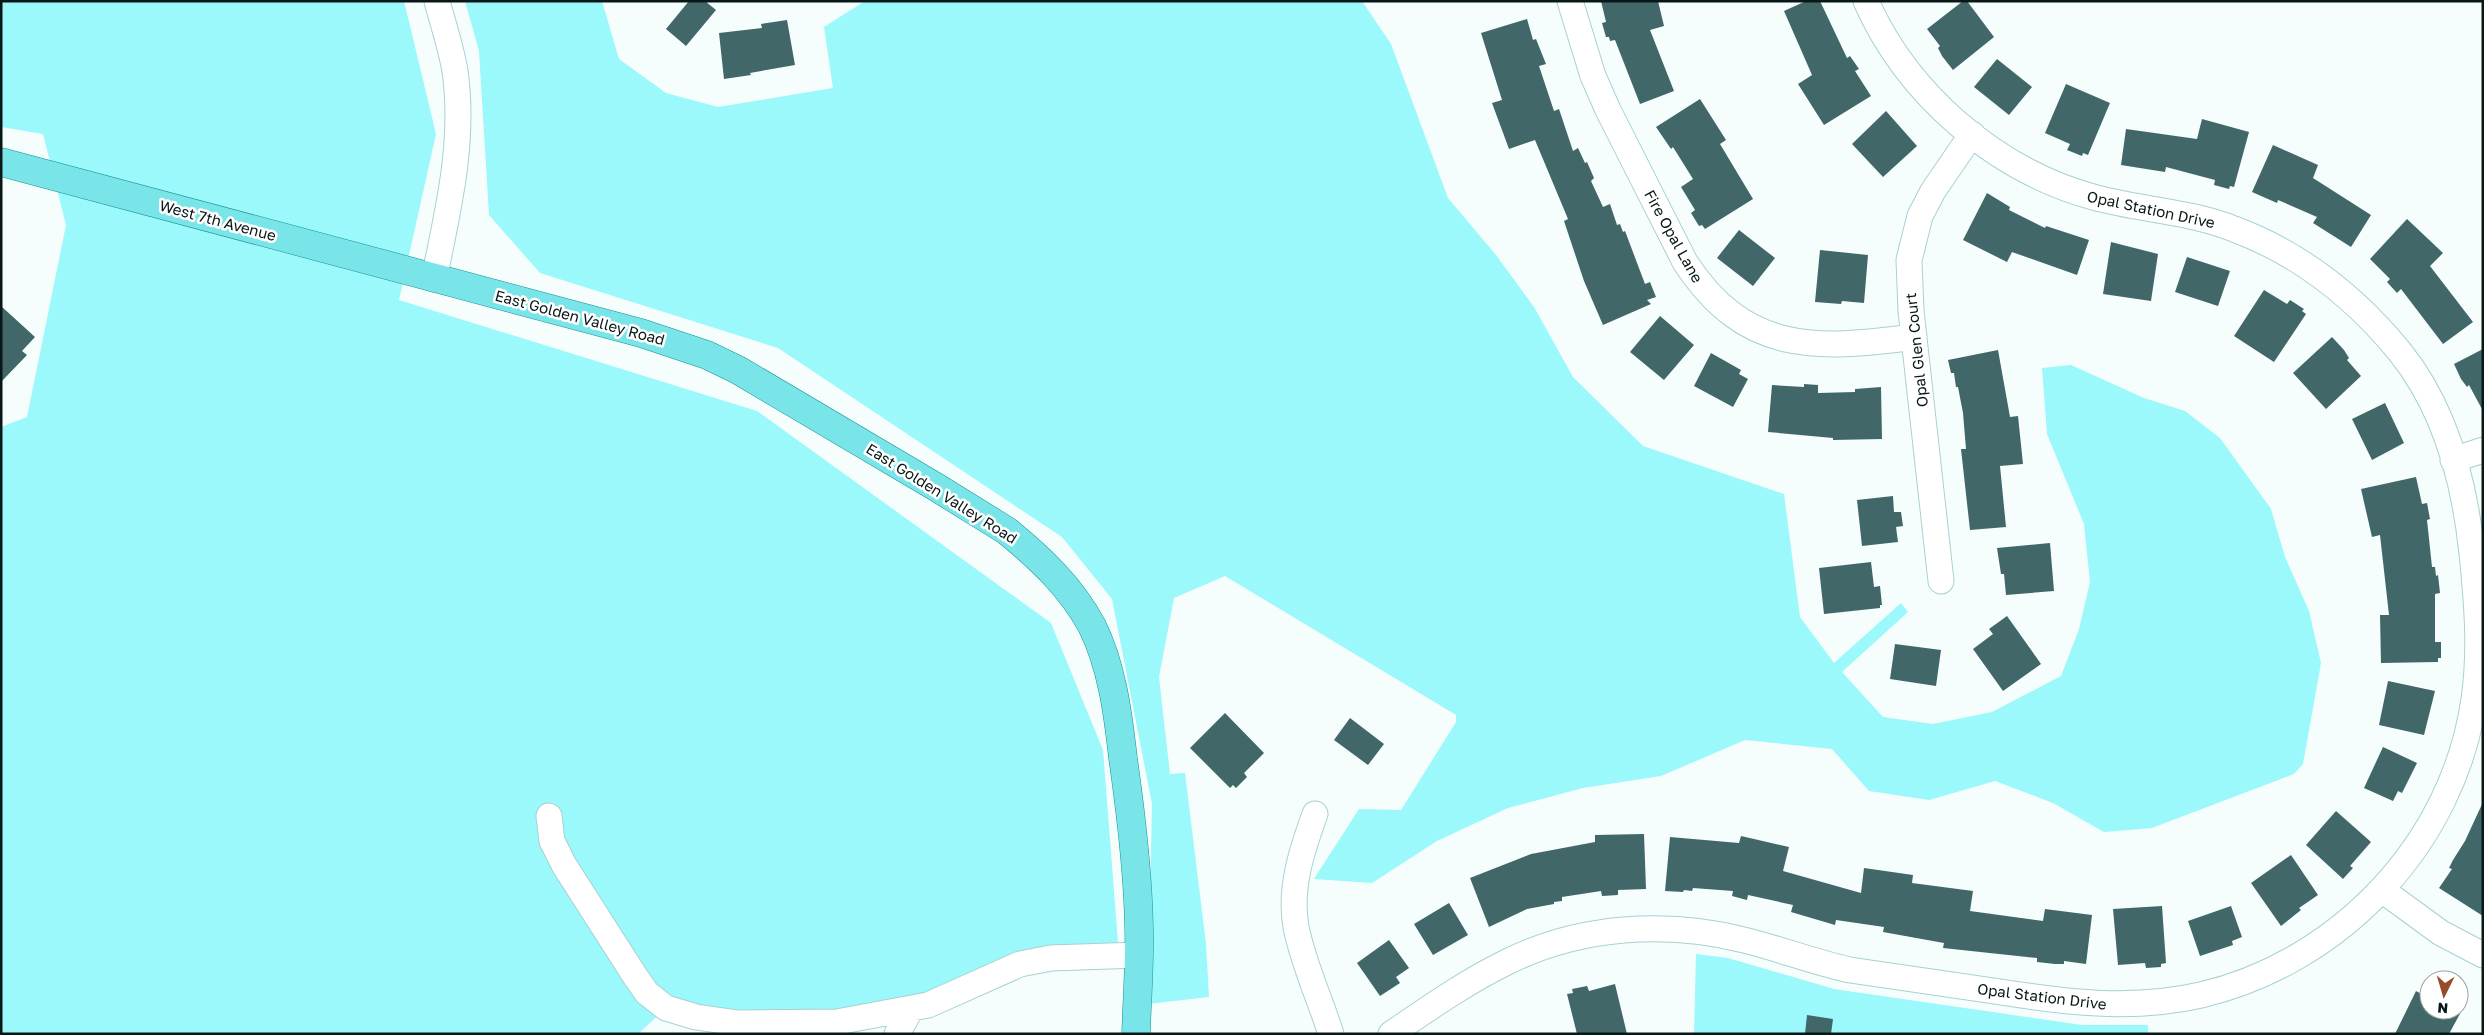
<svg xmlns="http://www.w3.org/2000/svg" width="2484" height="1035" font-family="'Golos Text',sans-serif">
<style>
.green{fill:#9bf8fb}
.building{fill:#426768}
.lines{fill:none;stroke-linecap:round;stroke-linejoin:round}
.minor-casing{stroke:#a8d1d2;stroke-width:27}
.major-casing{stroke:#189295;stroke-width:29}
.minor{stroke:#fff;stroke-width:25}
.major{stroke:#79e5e8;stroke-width:28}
.labels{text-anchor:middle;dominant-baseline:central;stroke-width:5;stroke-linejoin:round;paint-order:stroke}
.street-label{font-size:15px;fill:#081818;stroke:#fff}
</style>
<rect width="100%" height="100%" fill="#f5fdfd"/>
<path class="green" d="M1,1H404L436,134L399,300L757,411L1051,623L1103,750L1119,955L1081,956L837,1022L666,1008L638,1034H1V427L27,417L66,225L43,134L1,127Z
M465,1H602L619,59L666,93L718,107L833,88L824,27L865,1H1362L1391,44L1448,198L1496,255L1534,307L1573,377L1643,446L1784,494L1800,617L1834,663L1901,603L1908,612L1842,672L1883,717L1933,724L1992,712L2061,676L2079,629L2090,582L2084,524L2047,434L2042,368L2071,365L2144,398L2185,411L2220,438L2271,509L2285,557L2309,611L2321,663L2303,764L2294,774L2152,828L2104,832L2053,803L1995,781L1929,800L1869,791L1832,749L1745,740L1661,776L1583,788L1508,808L1437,841L1372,883L1314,879L1359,809L1401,810L1456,722V715L1225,576L1174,598L1159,677L1170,774L1185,773L1206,944L1209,997L1148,1004L1152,804L1112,599L1062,537L778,348L540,273L489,215L479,51Z
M1696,954L1728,958L1834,989L2082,1025H2148V1034H1694Z"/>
<path class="building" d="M689,1H705L716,10L686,46L666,29Z
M1601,1H1658L1664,26L1650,30L1674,91L1640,104L1615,40L1610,41L1609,37H1606L1602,23L1606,22Z
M1806,1H1820L1847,58L1850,56L1859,69L1855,71L1871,96L1824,125L1798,84L1812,75L1784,11Z
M1963,1H1967L1994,37L1953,70L1942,56L1938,48L1940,46L1927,29Z
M1527,19L1533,40L1536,39L1546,64L1539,66L1554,111L1559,109L1573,151L1578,148L1585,163L1587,162L1594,178L1591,181L1603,207L1610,204L1617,225L1620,224L1623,232L1625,231L1645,284L1650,282L1656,297L1647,300L1651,304L1603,325L1584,281L1564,221L1568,219L1535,140L1509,149L1492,103L1502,100L1481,33Z
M787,20L795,65L750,73L751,75L724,79L719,33L762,28L761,24Z
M1997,59L2032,87L2009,115L1974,87Z
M2066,84L2110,103L2088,155L2083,153L2082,156L2067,150L2070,144L2045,133Z
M1700,99L1726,140L1720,144L1753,199L1705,229L1702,225L1699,226L1691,213L1695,210L1681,187L1693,179L1673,147L1671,149L1656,127Z
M1886,111L1917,146L1883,177L1852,144Z
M2202,119L2249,132L2234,187L2230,186L2229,189L2214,185L2215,180L2166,167L2165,172L2121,165L2126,129L2197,139Z
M2273,145L2318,165L2313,178L2371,215L2351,247L2313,223L2317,217L2278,200L2277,203L2252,192Z
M1987,193L2010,207L2009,210L2045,228L2046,226L2089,240L2077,275L2012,252L2007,262L1963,240Z
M2407,219L2443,253L2430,266L2473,322L2443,344L2401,289L2397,293L2387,282L2390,279L2370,259Z
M1739,230L1775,258L1753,286L1717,258Z
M2111,242L2158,254L2151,301L2103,294Z
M1820,250L1868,255L1864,303L1842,301L1841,304L1815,302Z
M2187,257L2230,271L2218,306L2175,292Z
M2264,290L2287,304L2290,300L2304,309L2302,311L2306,314L2274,362L2234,336Z
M1,306L35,337L22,351L27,355L1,382Z
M1660,316L1694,345L1664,380L1630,352Z
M2332,337L2344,350L2349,358L2347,360L2361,376L2326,409L2293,373Z
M2483,349V411L2469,385L2467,387L2461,379L2454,364Z
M1998,350L2010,417L2018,416L2023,464L2000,466L2006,527L1970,530L1961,449H1966L1963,413L1958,387H1956L1954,373H1951L1948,360Z
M1711,353L1741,370L1739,374L1748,379L1733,407L1694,386Z
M1804,384L1818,385V393L1855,392V389L1881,387L1882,439L1833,440V438L1768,432L1772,385L1804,387Z
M2385,403L2404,443L2372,460L2352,419Z
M2416,477L2422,504L2427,503L2430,519L2427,520L2432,567H2435L2436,576L2438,575L2440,593L2435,594V642H2441V658H2438V662L2381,663L2380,615H2389L2380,535L2372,537L2361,489Z
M1893,496L1894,512H1901L1903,526L1896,527L1898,542L1862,546L1857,500Z
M2050,543L2054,591L2006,595L2004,574H2001L1997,548Z
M1871,562L1874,587L1880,586L1882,605H1880V608L1824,614L1819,568Z
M2007,616L2041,664L2003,691L1973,649L1993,634L1989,629Z
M1895,644L1941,650L1936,686L1890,679Z
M2388,681L2435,691L2424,735L2379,725Z
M1225,713L1264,753L1244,773L1247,777L1236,788L1233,785L1230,788L1190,748Z
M1350,718L1384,744L1368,765L1334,740Z
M2383,747L2417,763L2402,793L2398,791L2393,801L2364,788Z
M2483,802V916L2439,888L2452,869L2449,868L2453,860L2465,841Z
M2336,811L2371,842L2350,866L2353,868L2343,879L2306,845Z
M1644,834L1646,889L1618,890V895L1602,896L1601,891L1562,897V901L1554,902V904L1527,909L1489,927L1470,878L1531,854L1595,842V835Z
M1741,836L1789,847L1783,871L1861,893L1864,868L1913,875L1912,883L1973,891L1970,911L2043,921L2045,909L2092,915L2086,964L2064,961V964H2055L2037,962V958L1943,948L1944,943L1883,932L1884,927L1836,920L1835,925L1791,912L1793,905L1748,895L1747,900L1732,896L1733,891L1693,888L1692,891L1684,890L1683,892L1665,891L1670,837L1739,843Z
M2291,855L2318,895L2299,908L2301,910L2281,926L2251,883Z
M1449,903L1468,935L1433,955L1414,924Z
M2162,906L2166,963L2161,964V967L2146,968L2145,963L2118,965L2113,909Z
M2231,906L2242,937L2232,941L2233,945L2200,956L2188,921Z
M1389,940L1409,968L1396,977L1400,983L1380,996L1357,963Z
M1615,984L1627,1034H1577L1567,994L1573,993L1572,989L1587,986L1589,991Z
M2416,991L2429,998V1010H2462L2449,1034H2395Z
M1807,1015L1833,1019L1831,1034H1805Z"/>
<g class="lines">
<g class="minor-casing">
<path id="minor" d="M1570,1L1593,76L1608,110L1685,262C1745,354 1815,350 1914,337
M434,279C448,210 465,142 455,71C451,47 443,24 437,1
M2453,460L2483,450
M1941,581L1911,311L1909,260L1920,216L1933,191L1972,134
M1315,814C1302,850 1289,888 1296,927C1303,963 1320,999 1331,1034
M549,816L552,841L564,865L635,976L647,993L666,1008L696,1017L738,1023L837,1022L928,1005L1020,964L1051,958L1139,955
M2382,890L2441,933L2483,955
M897,1034L911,1009
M1391,1034C1429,1008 1466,982 1507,962C1579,926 1667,920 1744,940C1780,949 1814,962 1850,970C1898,977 1946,984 1994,991C2064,1002 2131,1011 2201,995C2341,962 2454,842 2474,699C2481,651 2477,603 2472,554C2465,484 2445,408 2400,352C2355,297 2301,254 2234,229C2189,211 2140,210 2093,197C1995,170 1907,94 1866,1"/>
</g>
<g class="major-casing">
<path id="major" d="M1,162L641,333L707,355L738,370L936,487L1007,531C1041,559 1071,587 1092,626C1112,666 1118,714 1123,758C1131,814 1138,871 1139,928C1140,963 1137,999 1136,1034"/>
</g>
<use href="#minor" class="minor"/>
<use href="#major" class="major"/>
</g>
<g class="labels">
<g class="street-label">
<text transform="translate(2151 209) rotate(12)">Opal Station Drive</text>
<text transform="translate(218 220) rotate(15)">West 7th Avenue</text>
<text transform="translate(1674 236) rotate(61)">Fire Opal Lane</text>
<text transform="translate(580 317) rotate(15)">East Golden Valley Road</text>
<text transform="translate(1916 350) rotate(-96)">Opal Glen Court</text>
<text transform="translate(942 493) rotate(32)">East Golden Valley Road</text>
<text transform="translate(2042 996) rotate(7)">Opal Station Drive</text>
</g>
</g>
<rect width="2484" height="1035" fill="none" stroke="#081818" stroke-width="5"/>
<g transform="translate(2444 995) rotate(185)"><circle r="24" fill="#ffffff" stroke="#9ca3a3"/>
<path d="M0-4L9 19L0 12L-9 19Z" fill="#944d26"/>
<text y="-8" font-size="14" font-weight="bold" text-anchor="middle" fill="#081818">N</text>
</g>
</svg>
